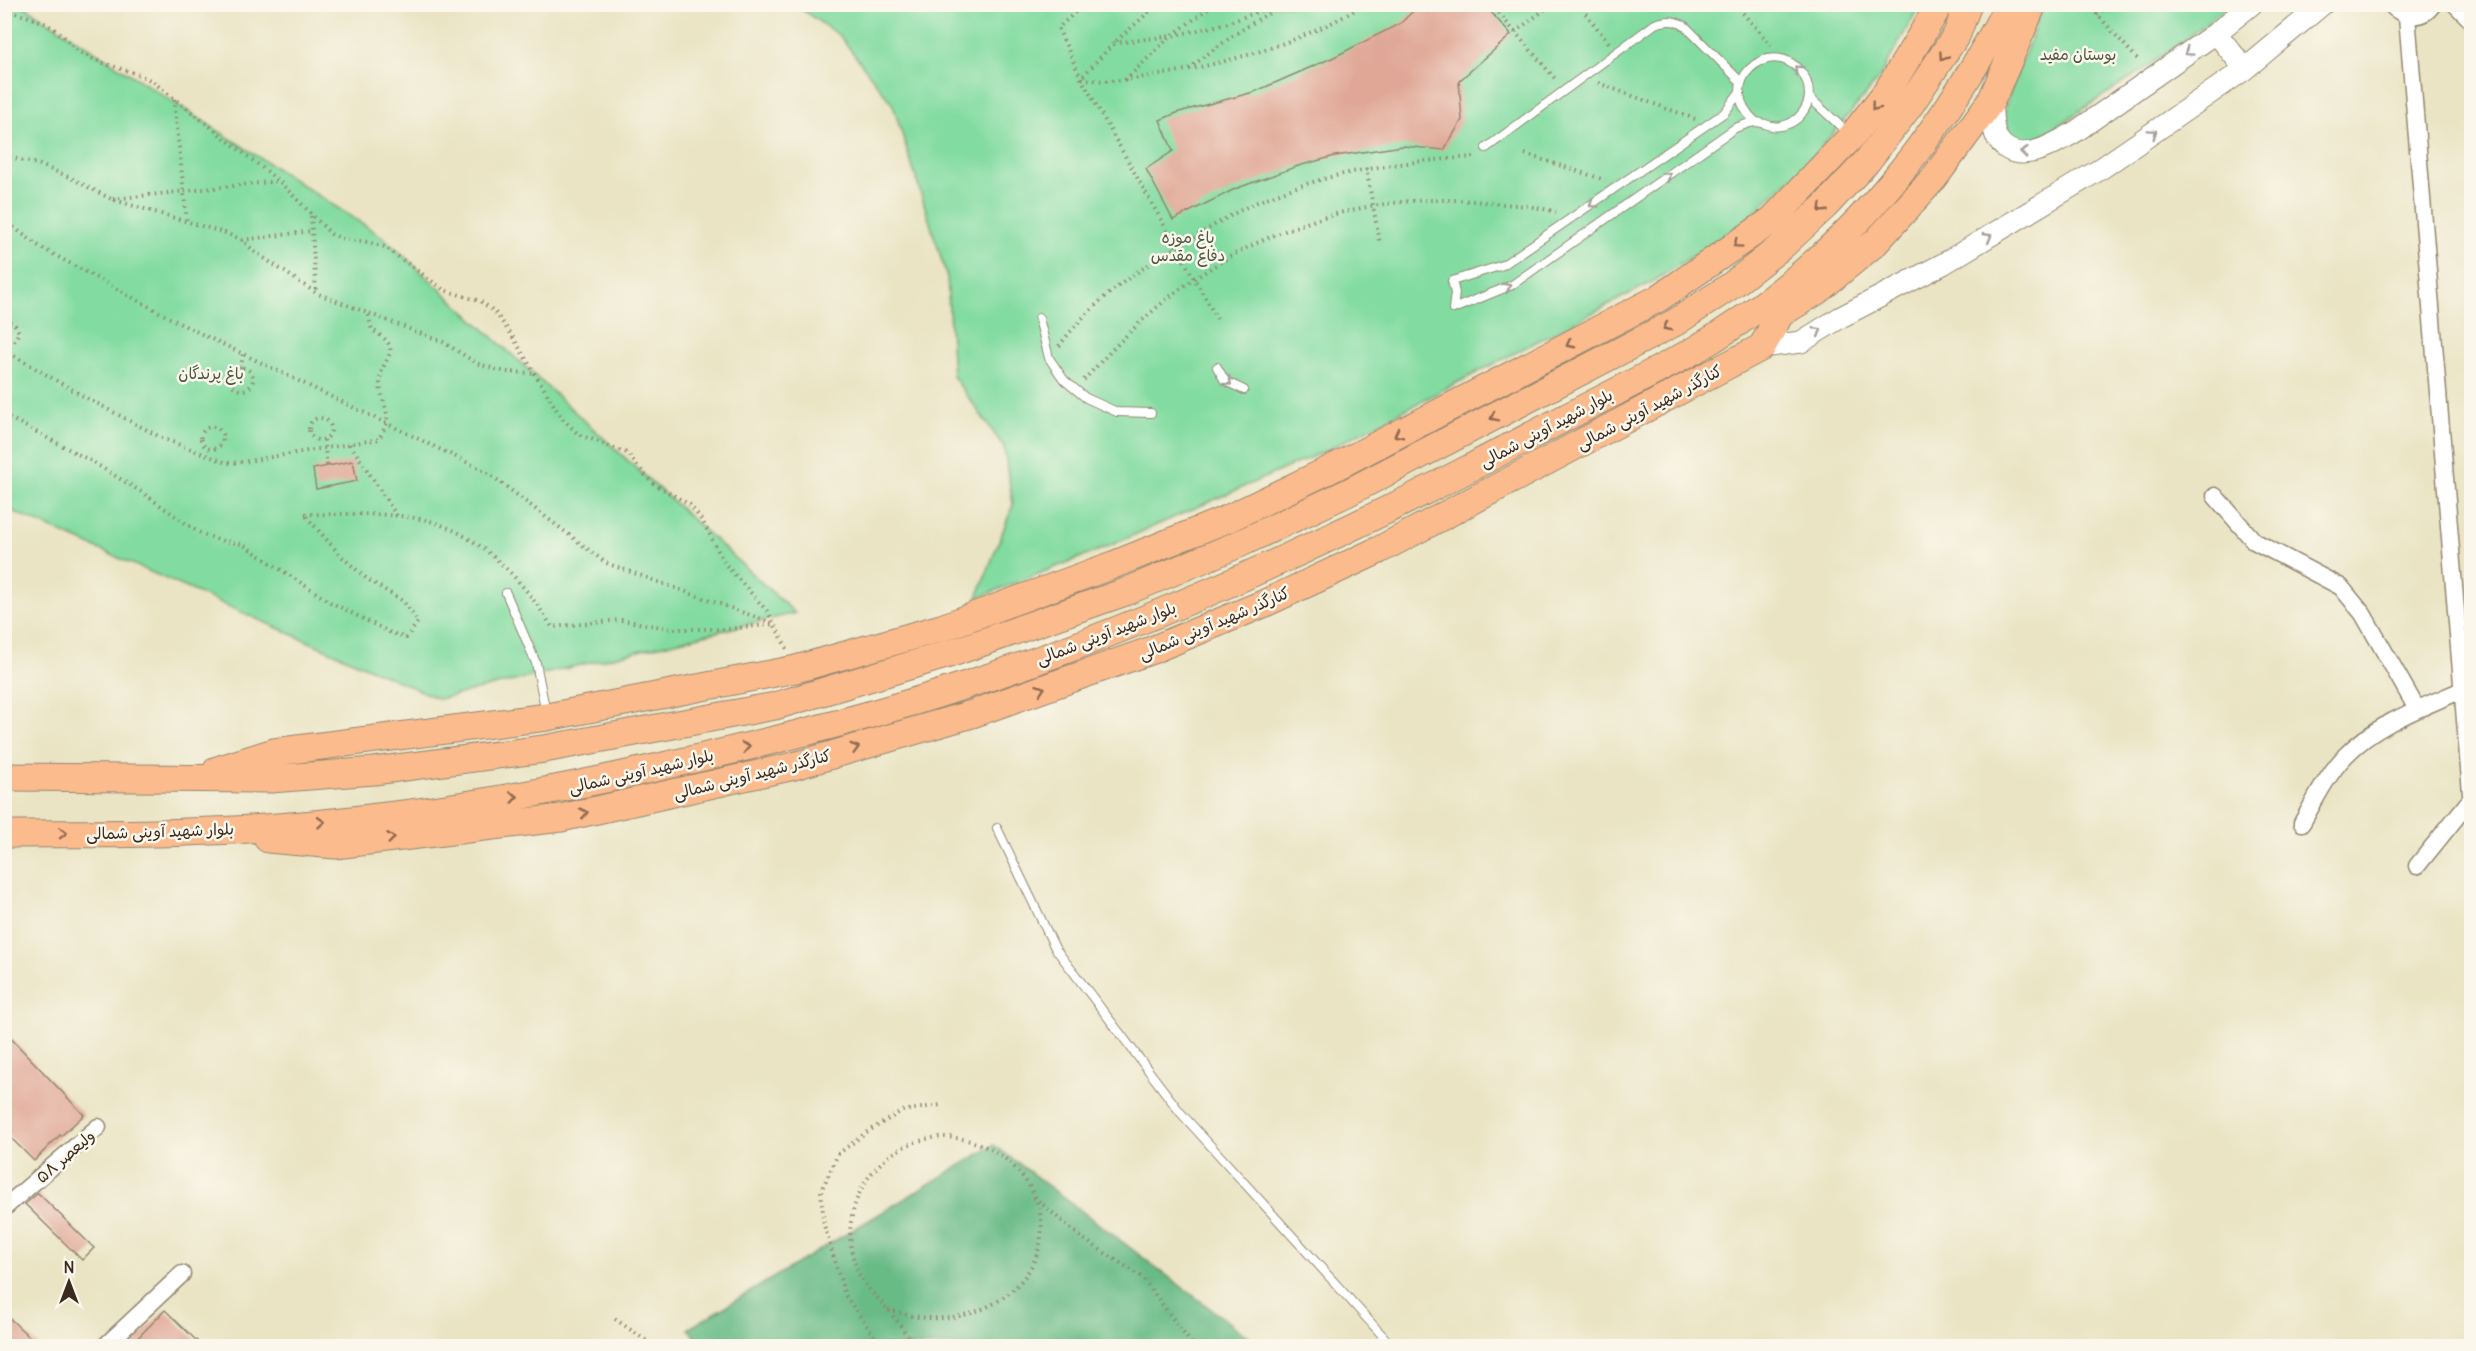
<svg xmlns="http://www.w3.org/2000/svg" width="2476" height="1351" font-family="Delius,'Playpen Sans Arabic',sans-serif">
<style>
.green{fill:#82dba0;stroke:#5e825f;stroke-width:1.5}
.forest{fill:#69bb86;stroke:#527252;stroke-width:1.5}
.building{fill:#e0a796}
.lines{fill:none;stroke-linecap:round;stroke-linejoin:round}
.service-casing{stroke:#928771;stroke-width:10}
.minor-casing{stroke:#928771;stroke-width:19}
.tertiary-casing{stroke:#928771;stroke-width:23}
.primary-casing{stroke:#928771;stroke-width:29}
.path{stroke:#928771;stroke-width:4;stroke-dasharray:1.5 4.5;stroke-linecap:butt}
.service{stroke:#fff;stroke-width:8}
.minor{stroke:#fff;stroke-width:16}
.tertiary{stroke:#fff;stroke-width:21}
.primary{stroke:#fbbb8d;stroke-width:27}
.oneway{stroke:#a79f9a}
.oneway2{stroke:#916b50}
.labels{text-anchor:middle;dominant-baseline:central;stroke-width:5;stroke-linejoin:round;paint-order:stroke}
.park-label{font-size:16px;fill:#4d563e;stroke:#fbf7ec}
.street-label{font-size:16px;fill:#3b2a1e;stroke:#fbf7ec}
</style>
<rect width="100%" height="100%" fill="#fbf7ec"/>
<filter id="ink" filterUnits="userSpaceOnUse"><feTurbulence type="fractalNoise" baseFrequency=".0167" numOctaves="2"/><feDisplacementMap in="SourceGraphic" scale="12" xChannelSelector="R" yChannelSelector="G"/><feConvolveMatrix kernelMatrix="1 2 1 2 8 2 1 2 1" color-interpolation-filters="sRGB"/></filter>
<filter id="wash" filterUnits="userSpaceOnUse"><feTurbulence type="fractalNoise" baseFrequency=".008" numOctaves="4" result="noise"/><feDisplacementMap in="SourceGraphic" scale="24" xChannelSelector="R" yChannelSelector="G"/><feGaussianBlur stdDeviation="1.35" result="paint"/><feColorMatrix in="noise" values="0 0 0 0 0 0 0 0 0 0 0 0 0 0 0 0 0 1.4 0 .05"/><feComposite in="paint" operator="in"/></filter>
<g filter="url(#wash)">
<rect width="100%" height="100%" fill="#eae4c4"/>
<path class="green" d="M21,4L383,237L795,613L439,699L5,508L4,5Z
M795,5H1920L1878,80L1814,156L1743,223L1654,281L1325,451L1102,549L977,598L1013,505L1004,447L953,376L947,277L893,105L840,36Z
M2043,5H2231L2140,72L2042,136C2015,147 2004,133 2005,107Z"/>
<path class="forest" d="M994,1145L1260,1346H704L688,1329Z"/>
<g id="blocks">
<path class="building" d="M1420,4H1484L1511,35L1459,81L1462,120L1444,150L1403,146L1335,156L1298,166L1235,189L1173,220L1146,169L1173,151L1160,120L1179,112L1254,92L1334,57L1401,23Z
M353,461L357,481L316,489L313,469Z
M4,1031L84,1115L61,1136L60,1135L34,1161L4,1131Z
M38,1193L94,1248L82,1260L25,1204Z
M165,1310L203,1347H129Z
M4,1313L40,1347H15L4,1336Z"/>
</g>
</g>
<g filter="url(#ink)">
<use href="#blocks" fill-opacity="0" stroke="#928771" stroke-width="1.5"/>
<g class="lines">
<g class="service-casing">
<path id="service" d="M1809,97L1849,134
M1486,148L1655,24C1667,20 1673,20 1684,25L1741,82
M1453,309L1512,285L1735,128C1741,126 1751,122 1757,122C1769,124 1774,130 1788,124C1799,120 1808,108 1809,96C1809,87 1806,77 1800,71C1769,34 1712,85 1756,122
M1453,309L1455,293L1452,281L1503,265L1724,113L1739,93
M1039,318L1049,358L1064,380L1086,398L1117,412L1151,413
M1217,367L1225,381L1244,390
M506,593L536,663L546,713
M997,828L1055,948L1180,1112L1392,1346"/>
</g>
<g class="minor-casing">
<path id="minor" d="M2390,4C2402,17 2422,21 2433,4
M2455,4L2472,21
M2407,16L2472,805
M2215,496L2254,541L2341,587L2363,614L2417,709
M2302,823C2315,800 2327,775 2345,756C2375,724 2423,707 2462,690
M2417,866L2471,799
M4,1208L98,1127
M105,1346L182,1274"/>
</g>
<g class="tertiary-casing">
<path id="tertiary" d="M2216,33L2245,69
M1991,101C1992,111 1992,129 1997,138C2016,169 2054,144 2075,132L2216,33L2252,4
M1762,347L1801,342L1841,317L1943,264L2099,170L2245,69L2323,4"/>
</g>
<g class="primary-casing">
<path id="primary" d="M217,770L274,752L547,717L796,669L941,628L1113,565L1227,519L1335,467L1659,298L1772,220L1852,136L1888,90L1940,4
M4,777L271,779L374,771L544,749L775,706L952,653L1125,592L1239,544L1347,493L1676,322L1732,285L1782,246L1825,206L1868,160L1910,105L1957,34L1968,4
M4,834C65,833 126,835 186,832C249,830 315,825 378,817C475,806 572,787 668,765C767,743 866,718 963,686C1139,628 1308,552 1472,467C1522,440 1573,414 1623,388C1646,376 1670,364 1693,351C1835,268 1934,149 2009,4
M268,839L335,845L561,818L794,766L972,714L1152,650L1263,604L1379,550L1762,347L1780,314L1817,291L1876,242L1934,178L1991,101L2033,4"/>
</g>
<path class="path" d="M1084,4L1058,28L1081,78L1217,319
M1158,4L1114,43L1081,78C1107,84 1132,79 1158,75C1229,63 1303,43 1365,4
M1491,4L1557,81
M1578,4L1609,43
M1735,4L1771,45
M2088,4L2140,62
M2200,4L2207,12
M1081,8L1158,5
M4,10C22,15 41,19 56,30C69,39 70,48 87,56C108,67 132,70 152,81L279,181L331,234L343,239L367,242L385,247L444,290L480,301L494,311L511,334L561,417L578,434L627,453L651,482L690,505L703,522L725,564L768,612L787,649
M2097,15L2111,4
M1515,32L1552,4
M1114,43L1171,36L1225,24L1278,4
M1189,69C1219,44 1250,23 1285,4
M1125,80L1171,36L1215,4
M1598,83L1695,119
M174,99L187,222
M1525,154L1605,180
M4,156L38,164L69,177L111,199L225,233L242,240L255,252L316,293L443,342L478,364L506,372L532,373
M1366,168L1380,244
M113,199L278,181
M311,216L316,292
M4,220L40,247L181,324L487,472L606,563L775,624
M242,240L312,231
M4,320L14,323L19,332L14,342L4,343
M1059,346C1095,298 1138,269 1190,240C1213,226 1236,211 1262,200C1330,171 1403,161 1476,157
M4,350L83,396L162,438L227,463L242,462L379,439C381,434 386,427 387,422C388,408 379,394 380,380C381,357 407,350 372,330L367,312
M241,368L243,353
M231 379a11 11 0 1 1 22 0a11 11 0 1 1-22 0Z
M1084,380C1113,348 1145,315 1180,289C1270,223 1382,189 1493,203C1515,205 1536,206 1556,212
M4,415L91,461L140,491L198,532L218,540L242,544L330,602L389,632L406,638L418,622L403,601L367,579L341,556L304,514C344,515 395,511 433,522C484,538 524,582 552,627L621,620L673,629H728L775,624
M309 429a11 11 0 1 1 22 0a11 11 0 1 1-22 0Z
M201 438a11 11 0 1 1 22 0a11 11 0 1 1-22 0Z
M324,440L327,466
M350,444L397,516
M1034,1197L1082,1238L1142,1277L1193,1346
M888,1309C998,1351 1094,1240 1009,1162C991,1146 966,1137 942,1137C877,1140 834,1207 856,1267C863,1286 877,1296 889,1311C899,1322 906,1336 917,1346
M615,1319L654,1346
M881,1346L845,1295L824,1225L821,1191L838,1154L867,1132L902,1111L941,1105"/>
<use href="#service" class="service"/>
<use href="#minor" class="minor"/>
<use href="#tertiary" class="tertiary"/>
<use href="#primary" class="primary"/>
</g>
<defs><path id="oneway-chevron" d="M-2-3.5L2.5 0L-2 3.5" fill="none" stroke-width="1.6" stroke-linecap="round" stroke-linejoin="round" transform="scale(1.5)"/></defs>
<g class="oneway">
<use href="#oneway-chevron" transform="translate(2188 52) rotate(145)"/>
<use href="#oneway-chevron" transform="translate(1798 69) rotate(-135)"/>
<use href="#oneway-chevron" transform="translate(2153 133) rotate(-35)"/>
<use href="#oneway-chevron" transform="translate(2024 152) rotate(-174)"/>
<use href="#oneway-chevron" transform="translate(1667 176) rotate(-35)"/>
<use href="#oneway-chevron" transform="translate(1593 204) rotate(146)"/>
<use href="#oneway-chevron" transform="translate(1988 237) rotate(-31)"/>
<use href="#oneway-chevron" transform="translate(1507 287) rotate(-25)"/>
<use href="#oneway-chevron" transform="translate(1818 331) rotate(-31)"/>
<use href="#oneway-chevron" transform="translate(1228 382) rotate(41)"/>
</g>
<g class="oneway2">
<use href="#oneway-chevron" transform="translate(1943 57) rotate(124)"/>
<use href="#oneway-chevron" transform="translate(1875 107) rotate(128)"/>
<use href="#oneway-chevron" transform="translate(1822 209) rotate(136)"/>
<use href="#oneway-chevron" transform="translate(1737 244) rotate(145)"/>
<use href="#oneway-chevron" transform="translate(1667 327) rotate(152)"/>
<use href="#oneway-chevron" transform="translate(1570 344) rotate(152)"/>
<use href="#oneway-chevron" transform="translate(1494 417) rotate(153)"/>
<use href="#oneway-chevron" transform="translate(1398 434) rotate(152)"/>
<use href="#oneway-chevron" transform="translate(1041 689) rotate(-19)"/>
<use href="#oneway-chevron" transform="translate(746 747) rotate(-13)"/>
<use href="#oneway-chevron" transform="translate(855 748) rotate(-16)"/>
<use href="#oneway-chevron" transform="translate(514 797) rotate(-9)"/>
<use href="#oneway-chevron" transform="translate(584 813) rotate(-12)"/>
<use href="#oneway-chevron" transform="translate(321 822) rotate(-4)"/>
<use href="#oneway-chevron" transform="translate(63 833)"/>
<use href="#oneway-chevron" transform="translate(391 838) rotate(-7)"/>
</g>
</g>
<g class="labels">
<g class="park-label">
<text x="2078" y="54">بوستان مفید</text>
<text x="1188" y="237">باغ موزه<tspan x="1188" dy="18">دفاع مقدس</tspan></text>
<text x="211" y="373">باغ پرندگان</text>
</g>
<g class="street-label">
<text transform="translate(1649 407) rotate(-28)">کنارگذر شهید آوینی شمالی</text>
<text transform="translate(1546 428) rotate(-28)">بلوار شهید آوینی شمالی</text>
<text transform="translate(1214 623) rotate(-23)">کنارگذر شهید آوینی شمالی</text>
<text transform="translate(1106 633) rotate(-21)">بلوار شهید آوینی شمالی</text>
<text transform="translate(641 771) rotate(-13)">بلوار شهید آوینی شمالی</text>
<text transform="translate(752 774) rotate(-14)">کنارگذر شهید آوینی شمالی</text>
<text transform="translate(160 831) rotate(-2)">بلوار شهید آوینی شمالی</text>
<text transform="translate(65 1156) rotate(-41)">ولیعصر ۵۸</text>
</g>
</g>
<rect width="2476" height="1351" fill="none" stroke="#fbf7ec" stroke-width="24"/>
<g transform="translate(69 1282)" stroke="#fbf7ec" stroke-width="4.5" paint-order="stroke">
<path d="M0-4.5L10 22L0 15L-10 22Z" fill="#3b2a1e"/>
<text y="-9" font-size="16" font-weight="bold" text-anchor="middle" fill="#3b2a1e">N</text>
</g>
</svg>
